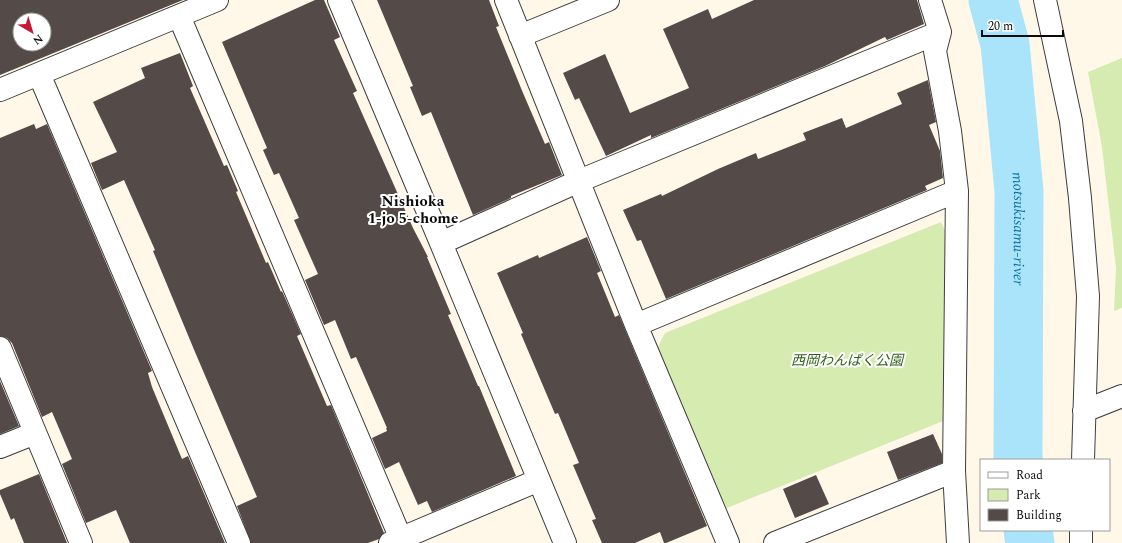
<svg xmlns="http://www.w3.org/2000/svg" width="1122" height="543" font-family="Spectral,'Noto Sans JP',serif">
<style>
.green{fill:#d5ebb0}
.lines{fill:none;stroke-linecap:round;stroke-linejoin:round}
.river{stroke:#aae4fa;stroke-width:49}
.building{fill:#544a47;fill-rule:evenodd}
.minor-casing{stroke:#3e3e3e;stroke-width:24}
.minor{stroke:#fff;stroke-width:22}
.labels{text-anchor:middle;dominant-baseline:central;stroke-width:4;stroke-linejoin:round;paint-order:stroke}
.park-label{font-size:14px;font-style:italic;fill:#306518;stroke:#fff}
.neighbourhood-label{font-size:15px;font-weight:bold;fill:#0b0b0b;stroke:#fff}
.water-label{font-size:15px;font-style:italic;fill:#0e71a2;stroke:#fff}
</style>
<rect width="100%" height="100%" fill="#fff8e8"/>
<path class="green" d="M1122,58V308L1114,311L1116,268L1102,147L1088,72Z
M941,222L951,243L958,415L722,510L658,347L665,333Z"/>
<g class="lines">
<g class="river">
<path id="s1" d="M993,0L1005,44L1019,191L1018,460"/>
<path d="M1028,530L1030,543"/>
</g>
</g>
<path class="building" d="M0,0H183L0,75ZM20,20H44V44H20Z
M315,0H324L340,37L334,40L357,91L353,93L413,228L428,257H427L451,314L448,315L478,386H479L516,476L432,512L427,501L418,505L399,462L385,469L372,438L387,431L386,428H387L356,357L351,359L335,320L324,325L305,280L318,274L294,220L299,218L279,173L274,175L263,150L267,148L222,42Z
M377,0H489L499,26L496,27L523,93L545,144L549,142L562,175L511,196V198L473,215L431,112L422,116L410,87L413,86Z
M754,0H917L924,24L887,40L885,37L825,66L651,138V135L606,156L579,98L575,100L563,73L605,54L630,113L689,88L663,29L708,9L712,19Z
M180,53L193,86L190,88L224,166L227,165L238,191L236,192L266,263L268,262L281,292L282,291L301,334L297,336L327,406L331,405L384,533L379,539L368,543H251L237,506L257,497L195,352L153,251L155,250L124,180L102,190L91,163L117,152L93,102L145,78L141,68Z
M928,80L936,122L929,125L940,151L943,178L925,186L927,190L666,299L641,240L637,241L623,210L661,194L662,196L718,169L756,153L758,159L806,140L803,133L842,118L846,128L902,104L897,93Z
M34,124L36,129L47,124L152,371L148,373L152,387L182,459L188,456L225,543H130L116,510L86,523L62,464L72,459L52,412L42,417L12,343L7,338L0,336V138Z
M587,237L601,271L597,273L615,317L619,315L707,526L666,543H664L660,532L635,543H602L592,520L596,519L573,465L579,463L558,413L555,414L521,334L523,333L497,273L538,255L539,258Z
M0,381L19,426L0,434Z
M933,434L942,454V463L898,480L887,452Z
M39,474L67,543H24L14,518L11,520L0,494V490Z
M816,475L829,504L795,518L783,489Z"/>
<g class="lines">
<g class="minor-casing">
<path id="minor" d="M339,0L441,243L565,543
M506,0L636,325L728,543
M930,0L940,32L935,51L950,131L957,191L954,471L958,543
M1045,0L1071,121L1080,198L1088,296L1083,460
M179,16L401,539
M520,36L608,0
M39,74L239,543
M0,90L217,0
M441,243L579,181L940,32
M636,325L957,191
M0,348L81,543
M1084,411L1122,396
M0,447L35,433
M390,543L539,480
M775,543L954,471
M1081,543V530"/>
</g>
<use href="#minor" class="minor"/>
</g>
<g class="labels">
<g class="park-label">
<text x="847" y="360">西岡わんぱく公園</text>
</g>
<g class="neighbourhood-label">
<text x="413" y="201">Nishioka<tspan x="413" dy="17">1-jo 5-chome</tspan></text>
</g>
<g class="water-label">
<text stroke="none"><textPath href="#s1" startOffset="231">motsukisamu-river</textPath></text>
</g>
</g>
<rect x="980" y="459" width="130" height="72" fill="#ffffff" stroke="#9d9d9d"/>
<rect x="988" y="472" width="20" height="6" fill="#ffffff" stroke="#9d9d9d"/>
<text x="1016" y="479" font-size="12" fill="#0b0b0b">Road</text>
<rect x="988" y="489" width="20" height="12" fill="#d5ebb0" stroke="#9d9d9d"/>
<text x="1016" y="499" font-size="12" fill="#0b0b0b">Park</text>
<rect x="988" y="509" width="20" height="12" fill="#544a47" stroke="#9d9d9d"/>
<text x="1016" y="519" font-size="12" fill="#0b0b0b">Building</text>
<g transform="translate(32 32) rotate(142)"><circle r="19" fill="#ffffff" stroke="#9d9d9d"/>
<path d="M0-3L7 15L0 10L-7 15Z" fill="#c21c35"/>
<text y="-6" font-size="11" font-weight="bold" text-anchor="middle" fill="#0b0b0b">N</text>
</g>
<path d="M982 30v6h81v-6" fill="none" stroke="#0b0b0b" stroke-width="2"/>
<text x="988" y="30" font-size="12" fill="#0b0b0b" stroke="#ffffff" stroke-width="3" paint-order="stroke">20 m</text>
</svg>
